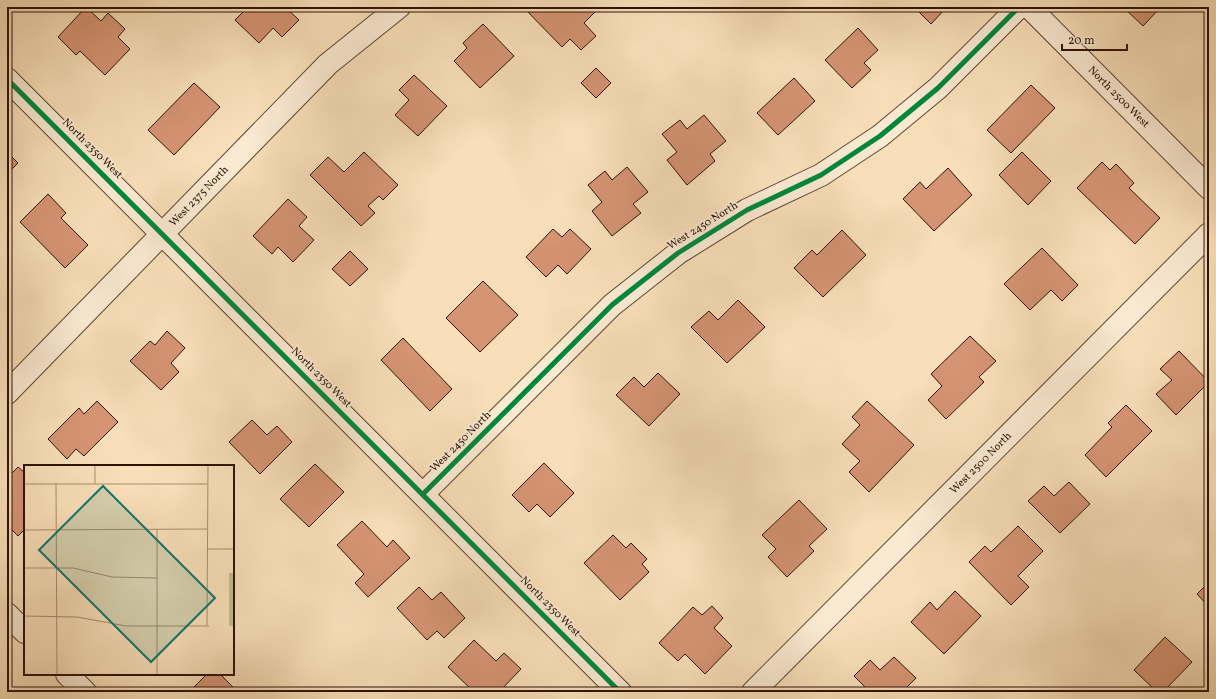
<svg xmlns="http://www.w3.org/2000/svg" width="1216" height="699" font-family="Vollkorn,serif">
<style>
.building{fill:#d59474;stroke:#2e1204}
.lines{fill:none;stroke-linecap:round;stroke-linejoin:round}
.street-casing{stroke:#604531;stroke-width:24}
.street{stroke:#faead2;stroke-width:22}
.cycleway-casing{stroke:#faead2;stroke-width:8}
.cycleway{stroke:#00873e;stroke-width:5}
.labels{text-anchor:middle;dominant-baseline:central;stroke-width:3.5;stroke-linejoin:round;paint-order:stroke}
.street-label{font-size:11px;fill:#2e1204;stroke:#faead2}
.inset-road{fill:none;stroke:#a78d71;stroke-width:1}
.view{fill:#0f766e;fill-opacity:0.15;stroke:#0f766e;stroke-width:2}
.inset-edge{fill:none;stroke:#2e1204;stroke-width:2}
</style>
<rect width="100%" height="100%" fill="#f8dfb9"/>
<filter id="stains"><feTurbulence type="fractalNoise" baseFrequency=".005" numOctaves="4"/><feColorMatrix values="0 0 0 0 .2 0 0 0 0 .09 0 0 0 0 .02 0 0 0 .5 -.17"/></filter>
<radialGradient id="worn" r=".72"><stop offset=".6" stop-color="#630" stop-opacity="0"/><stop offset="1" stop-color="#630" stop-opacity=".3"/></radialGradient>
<path class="building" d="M86,7L101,21L108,13L125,29L118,37L130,49L105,75L80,51L76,55L58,37Z
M248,7H285L299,20L282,37L273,28L259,43L235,20Z
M523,7H593L597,10L584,23L596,36L581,50L570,39L562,47Z
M914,7H947L931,24Z
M1123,7H1161L1143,26Z
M483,24L514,56L480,88L454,61L467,48L463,43Z
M858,28L878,50L864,63L871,70L852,88L825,60Z
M596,68L611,83L596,98L581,83Z
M414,75L447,106L418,136L395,115L409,100L399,90Z
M794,78L815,101L778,135L757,113Z
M194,83L220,107L174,155L148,130Z
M1031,85L1055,108L1011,153L987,130Z
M704,115L726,141L710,154L715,161L687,185L667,160L677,152L662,134L680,120L687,129Z
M7,152L18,163L7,174Z
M364,152L398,185L383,200L379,196L368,206L375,213L361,226L310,175L328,157L344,172Z
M1022,152L1051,181L1028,205L999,175Z
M1102,162L1110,170L1116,164L1134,183L1129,188L1160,218L1135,244L1077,188Z
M627,167L648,192L633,204L641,213L612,236L592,211L602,202L588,185L605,171L612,180Z
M948,168L972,195L934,231L903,199L920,182L926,189Z
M48,194L66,213L61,218L88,245L65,268L20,222Z
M288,199L307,217L299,226L314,240L293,262L278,247L272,254L253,236Z
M553,229L562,237L570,229L591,249L567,274L558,265L546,277L526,257Z
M842,230L866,255L823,297L794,268L812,250L817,255Z
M1042,248L1078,285L1062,301L1051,290L1030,310L1004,284Z
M350,251L368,269L350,286L332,269Z
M483,281L518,315L480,352L446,318Z
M738,300L765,327L727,363L691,327L709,311L718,320Z
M167,331L185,348L171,363L179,372L161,390L130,361L150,341L155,345Z
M970,336L996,361L979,377L984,382L946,419L928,400L942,386L931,374Z
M403,338L452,389L430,411L381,360Z
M1179,351L1209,382L1176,415L1156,394L1172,380L1160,369Z
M658,373L680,394L649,426L616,395L634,377L644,387Z
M97,401L118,422L84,456L76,449L67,459L48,439L79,408L84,414Z
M867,401L914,445L869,492L849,472L860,461L842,444L860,425L852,417Z
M1126,405L1152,431L1106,477L1085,455L1112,427L1108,423Z
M252,420L267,435L277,426L292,442L260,474L229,442Z
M544,463L574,493L550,517L537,504L529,512L512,495Z
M315,464L344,492L309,527L280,499Z
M18,467L25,473V529L18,536L7,525V495L10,491L7,488V478Z
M1069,482L1090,504L1060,533L1028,501L1044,486L1054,496Z
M799,500L827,529L809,546L814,551L787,577L768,557L776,549L762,535Z
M362,521L387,547L393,540L410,558L368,597L355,583L364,574L337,545Z
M1018,526L1043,551L1018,576L1029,587L1011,605L969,562L985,546L991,552Z
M613,535L626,548L631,543L647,559L642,564L649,572L620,600L584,563Z
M1209,582V607L1197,594Z
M419,587L432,600L441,592L465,618L444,638L437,631L427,640L397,608Z
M955,591L981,616L944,654L911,622L930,602L937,610Z
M712,606L723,618L714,628L732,646L705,674L685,654L678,661L659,643L693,607L702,615Z
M1165,637L1192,662L1163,692H1157L1134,670Z
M474,640L496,661L504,653L521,669L499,692H474L448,667Z
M894,657L916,678L902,692H870L854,676L870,660L880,670Z
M207,674H220L238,692H189Z"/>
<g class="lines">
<g class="street-casing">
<g id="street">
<path id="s1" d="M1029,7L1209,188"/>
<path d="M7,79L620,692"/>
<path id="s2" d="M7,393L328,64L399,7"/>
<path d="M423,494L612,305L678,253L747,210L821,175L880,136L938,88L1019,7"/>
<path d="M7,614L25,632"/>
<path d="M67,674L85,692"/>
<path id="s3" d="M753,692L1209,234"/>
</g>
</g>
<use href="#street" class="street"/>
<g class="cycleway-casing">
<path id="cycleway" d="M7,79L620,692
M423,494L612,305L678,253L747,210L821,175L880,136L938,88L1019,7"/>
</g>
<use href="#cycleway" class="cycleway"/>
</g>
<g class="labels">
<g class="street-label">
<text stroke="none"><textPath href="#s1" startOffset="127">North 2500 West</textPath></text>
<text transform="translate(92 149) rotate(45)">North 2350 West</text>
<text stroke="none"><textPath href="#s2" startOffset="275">West 2375 North</textPath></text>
<text transform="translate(703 226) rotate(-32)">West 2450 North</text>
<text transform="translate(321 378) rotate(45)">North 2350 West</text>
<text transform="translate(461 442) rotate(-45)">West 2450 North</text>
<text stroke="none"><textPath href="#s3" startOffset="323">West 2500 North</textPath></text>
<text transform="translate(550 607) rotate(45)">North 2350 West</text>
</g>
</g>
<g transform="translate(24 465)">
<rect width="210" height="210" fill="#f8dfb9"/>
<path d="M205,108H210V161H205Z" fill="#c5bf8a"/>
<path class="inset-road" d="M71,0V19M0,19H183M32,19L33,210M133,64V210M0,65L183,64M183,84H210M0,103H49L88,112L133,113M0,151L53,152L102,161H185M183,160L184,0"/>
<path class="view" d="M79,21L191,133L127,197L15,85Z"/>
<rect width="210" height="210" class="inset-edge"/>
</g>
<rect width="1216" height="699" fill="none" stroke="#f8dfb9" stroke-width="24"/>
<rect x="8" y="8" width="1200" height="683" fill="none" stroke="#2e1204" stroke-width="2"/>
<rect x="12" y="12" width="1192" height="675" fill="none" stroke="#2e1204"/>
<path d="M1062 44v6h65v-6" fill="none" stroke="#2e1204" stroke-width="2"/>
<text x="1068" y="44" font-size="12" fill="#2e1204" stroke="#faead2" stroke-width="3" paint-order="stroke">20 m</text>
<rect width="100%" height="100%" filter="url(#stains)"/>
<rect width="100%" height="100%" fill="url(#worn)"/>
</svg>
